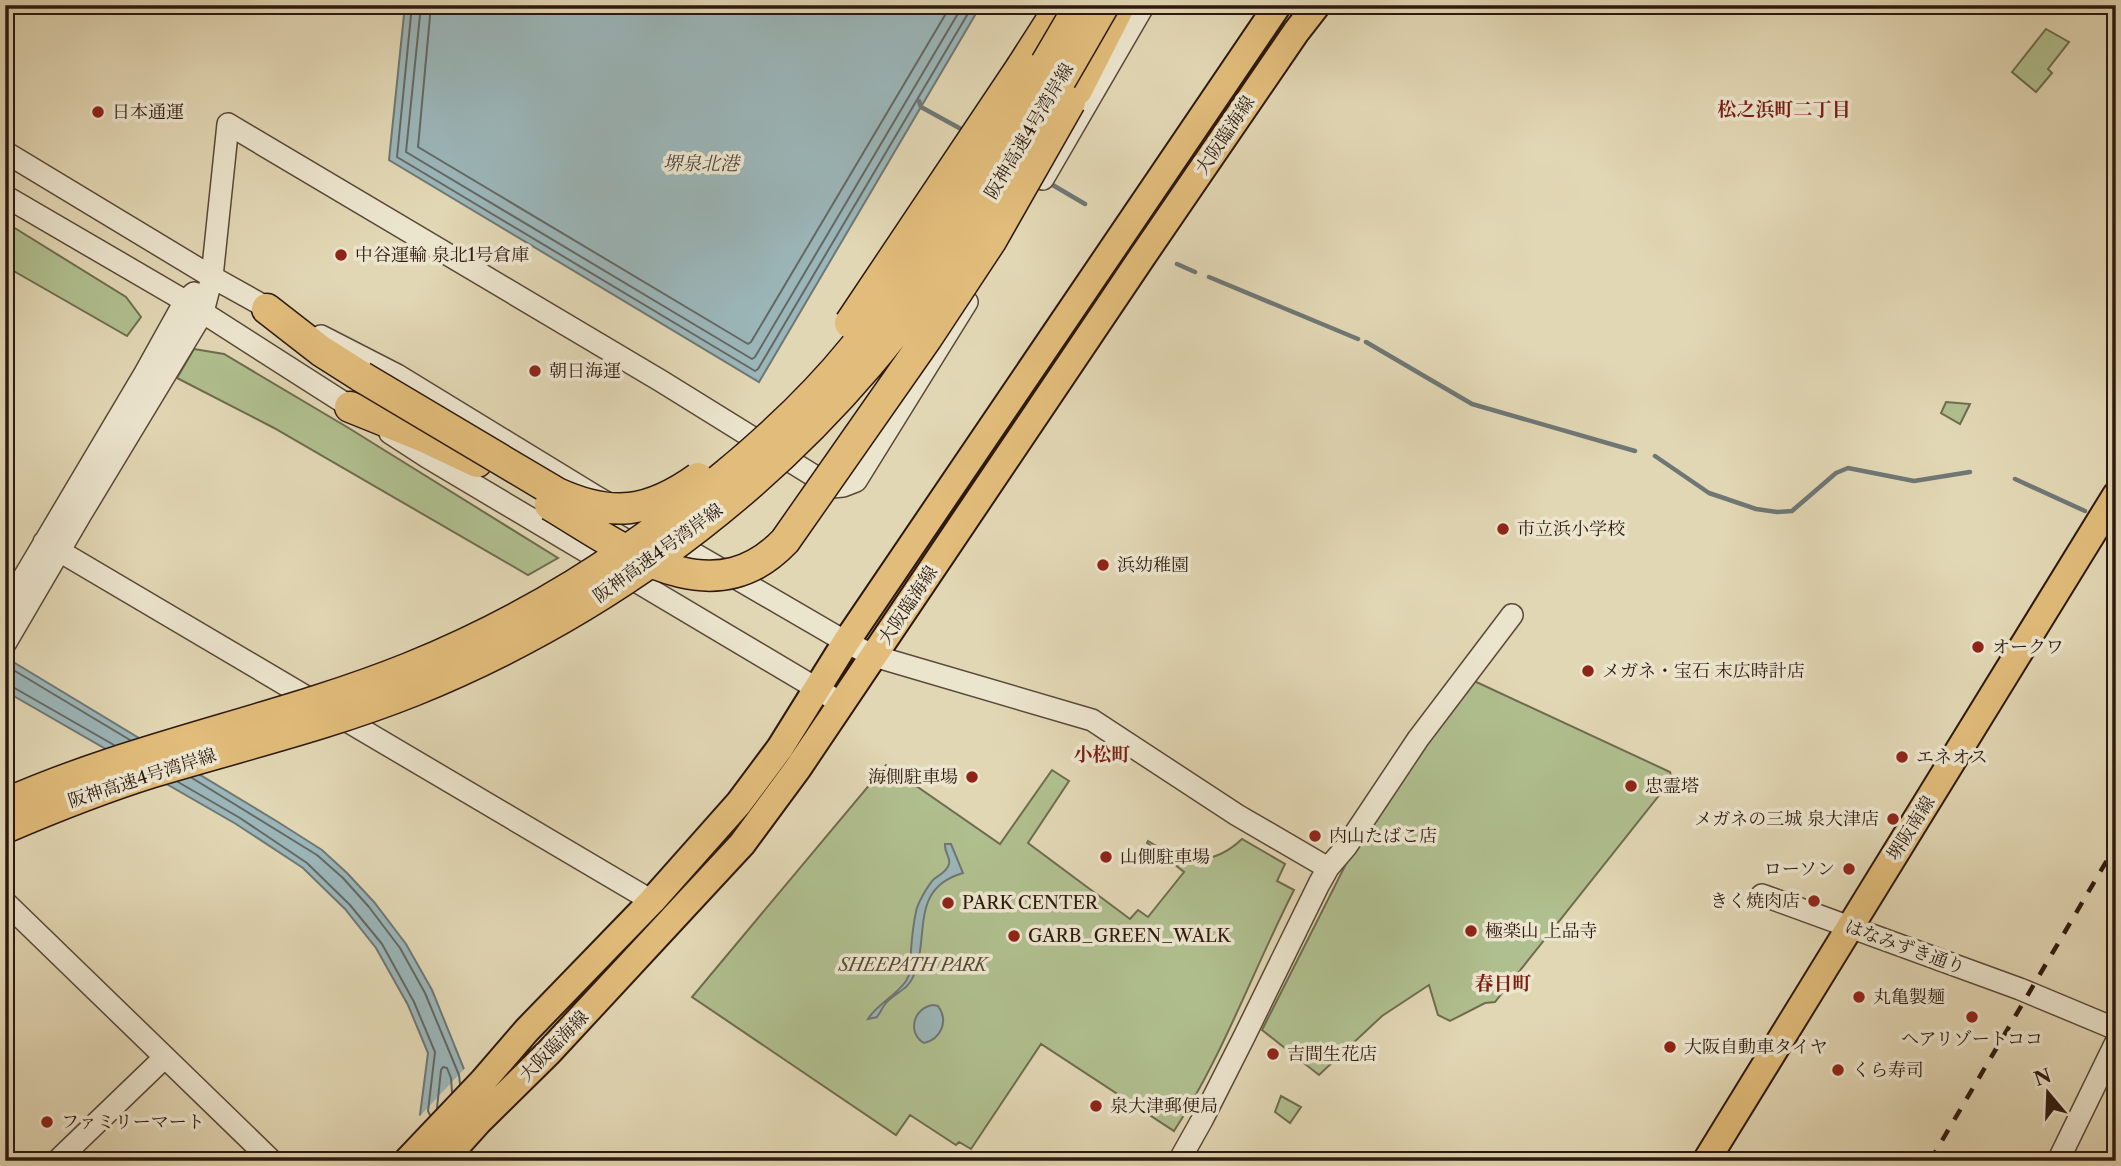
<svg xmlns="http://www.w3.org/2000/svg" width="2121" height="1166" font-family="'Libre Caslon Text','Noto Serif JP',serif">
<style>
.green{fill:#b0bf8f;stroke:#6e6c4f;stroke-width:2}
.water{fill:#9bb6b9;stroke:#6f7775;stroke-width:2}
.pier{fill:#e2d7b4}
.lines{fill:none;stroke-linecap:round;stroke-linejoin:round}
.shore{stroke:#646864;stroke-width:2}
.stream{stroke:#6f7775;stroke-width:4.5}
.minor-casing{stroke:#5a4838;stroke-width:24}
.major-casing{stroke:#2d190f;stroke-width:30}
.highway-casing{stroke:#2d190f;stroke-width:33}
.minor{stroke:#ece5ce;stroke-width:21}
.major{stroke:#e1bc7a;stroke-width:26}
.highway{stroke:#e1bc7a;stroke-width:30}
.rail{stroke:#2d190f;stroke-width:4.5;stroke-dasharray:12 12;stroke-linecap:butt}
.highway-bridge-casing{stroke:#2d190f;stroke-width:33;stroke-linecap:butt}
.highway-bridge{stroke:#e1bc7a;stroke-width:30}
.poi-dot{fill:#8f2418;stroke:#ece5ce;stroke-width:2.5}
.labels{text-anchor:middle;dominant-baseline:central;stroke-width:7;stroke-linejoin:round;paint-order:stroke}
.poi-label{font-size:18px;fill:#2d190f;stroke:#ece5ce;text-anchor:start}
.street-label{font-size:18px;fill:#2d190f;stroke:#ece5ce}
.park-label{font-size:18px;font-style:italic;fill:#544b35;stroke:#ece5ce}
.neighbourhood-label{font-size:19px;font-weight:bold;fill:#7a1f14;stroke:#ece5ce}
.water-label{font-size:19px;font-style:italic;fill:#4e4842;stroke:#ece5ce}
</style>
<rect width="100%" height="100%" fill="#e2d7b4"/>
<filter id="stains"><feTurbulence type="fractalNoise" baseFrequency=".00286" numOctaves="4"/><feColorMatrix values="0 0 0 0 .2 0 0 0 0 .09 0 0 0 0 .02 0 0 0 .5 -.17"/></filter>
<radialGradient id="worn" r=".72"><stop offset=".6" stop-color="#630" stop-opacity="0"/><stop offset="1" stop-color="#630" stop-opacity=".3"/></radialGradient>
<path class="green" d="M2046,29L2069,42L2048,69L2052,73L2036,92L2012,72Z
M5,222L126,297L141,317L127,336L5,266Z
M194,349L224,354L347,427L558,558L528,575L274,428L177,378Z
M1946,402L1970,404L1960,424L1941,413Z
M1472,680L1670,772L1672,779L1495,1002L1485,1003L1450,1021L1438,1015L1429,985L1382,1016L1319,1075L1262,1030L1354,848L1397,783Z
M886,765L1000,844L1052,770L1069,781L1028,843L1130,919L1138,910L1148,917L1184,872L1147,843L1148,841C1182,862 1210,869 1242,839L1285,864L1277,881L1294,890C1253,970 1223,1056 1174,1131L1041,1044L971,1149L959,1142L956,1145L910,1115L896,1135L692,997Z
M1281,1096L1301,1107L1290,1123L1275,1112Z"/>
<path class="water" d="M405,5H981L759,382L389,160Z
M5,657L278,822L322,850L347,873L374,902L406,944L432,990L466,1074L447,1142L420,1115L428,1053L408,1005L376,948L345,909L303,868L236,824L5,691Z
M945,844H951L963,873C908,889 931,937 913,977C908,990 894,993 886,1003C882,1008 880,1013 877,1017L868,1019C877,1004 896,996 906,981C913,970 910,961 911,950C912,937 913,925 916,912C917,904 928,885 934,879C939,875 947,872 949,864C951,858 944,852 945,844Z
M933,1005L938,1006C949,1021 941,1039 924,1043C907,1033 913,1008 933,1005Z"/>
<path class="pier" d="M467,1066L470,1074L475,1159L445,1161L434,1133L418,1118Z"/>
<g class="lines">
<path class="shore" d="M412,5L397,157L755,371L758,369L973,5
M421,5L406,152L752,359L755,357L963,5
M431,5L418,147L748,344L751,342L951,5
M5,665L130,740
M5,685L11,686L114,745
M192,778L317,855L343,878L369,907L400,948L425,993L459,1075L460,1084
M178,782L240,818L307,863L350,905L382,944L414,1002L435,1052L428,1111L430,1115
M437,1108L441,1070L443,1067L447,1068L451,1078L452,1092"/>
<path class="stream" d="M919,101L921,107L961,129
M1051,184L1085,204
M1177,264L1195,272
M1209,277L1358,339
M1366,342L1472,404L1635,451
M1655,456L1709,493L1756,509L1777,512L1792,511L1836,473L1848,468L1914,481L1970,472
M2015,479L2085,511"/>
<g class="minor-casing">
<path id="minor" d="M5,152L212,277L280,315
M1043,179L1144,5
M5,196L185,301L360,413
M321,336L397,375L595,496L846,642L874,656L1092,720L1237,815L1328,868
M390,433L427,457L841,703
M44,542L652,901
M5,609L145,373L185,301L194,293
M5,644L81,514L203,312L212,277L228,124L661,381L832,487L843,486L856,481L967,302
M1762,895L2020,989L2116,1029
M5,902L272,1161
M57,1161L165,1057
M1179,1161L1202,1120L1244,1037L1319,884L1328,868L1346,847L1418,739L1512,615
M2058,1161L2116,1042"/>
</g>
<g class="major-casing">
<path id="major" d="M407,1161L483,1081L527,1030L652,901L739,803L780,748L846,642L1278,5
M443,1161L479,1121L549,1052L742,844L798,768L1142,257L1296,32L1317,5
M1706,1161L2116,495"/>
</g>
<g class="highway-casing">
<path id="highway" d="M1022,66L1061,5
M1077,90L1120,5
M267,309L321,351L362,377
M350,407L422,436L477,462"/>
</g>
<use href="#minor" class="minor"/>
<use href="#major" class="major"/>
<use href="#highway" class="highway"/>
<path class="rail" d="M1930,1161L2116,845"/>
<g class="highway-bridge-casing">
<path id="highway-bridge" d="M850,323L1022,66
M362,377L557,493C612,518 649,513 698,478
M550,505C621,547 711,619 785,541L927,338L991,241L1070,102
M5,804C135,746 277,721 409,668C527,620 626,558 724,476C770,438 815,396 853,349C940,243 1011,124 1080,5
M5,828C54,807 102,788 153,772C239,746 328,725 413,691C588,620 745,509 868,365C961,256 1033,129 1104,5"/>
</g>
<use href="#highway-bridge" class="highway-bridge"/>
</g>
<g class="poi-dot">
<circle cx="98" cy="112" r="7"/>
<circle cx="341" cy="255" r="7"/>
<circle cx="535" cy="371" r="7"/>
<circle cx="1503" cy="529" r="7"/>
<circle cx="1103" cy="565" r="7"/>
<circle cx="1978" cy="647" r="7"/>
<circle cx="1588" cy="671" r="7"/>
<circle cx="1902" cy="757" r="7"/>
<circle cx="972" cy="777" r="7"/>
<circle cx="1631" cy="786" r="7"/>
<circle cx="1893" cy="819" r="7"/>
<circle cx="1315" cy="836" r="7"/>
<circle cx="1106" cy="857" r="7"/>
<circle cx="1849" cy="869" r="7"/>
<circle cx="1814" cy="901" r="7"/>
<circle cx="948" cy="903" r="7"/>
<circle cx="1471" cy="931" r="7"/>
<circle cx="1014" cy="936" r="7"/>
<circle cx="1859" cy="997" r="7"/>
<circle cx="1972" cy="1017" r="7"/>
<circle cx="1670" cy="1047" r="7"/>
<circle cx="1273" cy="1054" r="7"/>
<circle cx="1838" cy="1070" r="7"/>
<circle cx="1096" cy="1106" r="7"/>
<circle cx="47" cy="1122" r="7"/>
</g>
<g class="labels">
<g class="poi-label">
<text x="112" y="112">日本通運</text>
<text x="355" y="255">中谷運輸 泉北1号倉庫</text>
<text x="549" y="371">朝日海運</text>
<text x="1517" y="529">市立浜小学校</text>
<text x="1117" y="565">浜幼稚園</text>
<text x="1992" y="647">オークワ</text>
<text x="1602" y="671">メガネ・宝石 末広時計店</text>
<text x="1916" y="757">エネオス</text>
<text x="958" y="777" text-anchor="end">海側駐車場</text>
<text x="1645" y="786">忠霊塔</text>
<text x="1879" y="819" text-anchor="end">メガネの三城 泉大津店</text>
<text x="1329" y="836">内山たばこ店</text>
<text x="1120" y="857">山側駐車場</text>
<text x="1835" y="869" text-anchor="end">ローソン</text>
<text x="1800" y="901" text-anchor="end">きく焼肉店</text>
<text x="962" y="903">PARK CENTER</text>
<text x="1485" y="931">極楽山 上品寺</text>
<text x="1028" y="936">GARB_GREEN_WALK</text>
<text x="1873" y="997">丸亀製麺</text>
<text x="1972" y="1039" text-anchor="middle">ヘアリゾートココ</text>
<text x="1684" y="1047">大阪自動車タイヤ</text>
<text x="1287" y="1054">吉間生花店</text>
<text x="1852" y="1070">くら寿司</text>
<text x="1110" y="1106">泉大津郵便局</text>
<text x="61" y="1122">ファミリーマート</text>
</g>
<g class="street-label">
<text transform="translate(1029 131) rotate(-59)">阪神高速4号湾岸線</text>
<text transform="translate(1225 135) rotate(-56)">大阪臨海線</text>
<text transform="translate(658 553) rotate(-36)">阪神高速4号湾岸線</text>
<text transform="translate(908 605) rotate(-56)">大阪臨海線</text>
<text transform="translate(142 778) rotate(-18)">阪神高速4号湾岸線</text>
<text transform="translate(1911 828) rotate(-58)">堺阪南線</text>
<text transform="translate(1905 947) rotate(20)">はなみずき通り</text>
<text transform="translate(554 1046) rotate(-46)">大阪臨海線</text>
</g>
<g class="park-label">
<text x="913" y="965">SHEEPATH PARK</text>
</g>
<g class="neighbourhood-label">
<text x="1784" y="109">松之浜町二丁目</text>
<text x="1102" y="754">小松町</text>
<text x="1503" y="983">春日町</text>
</g>
<g class="water-label">
<text x="701" y="163">堺泉北港</text>
</g>
</g>
<rect width="2121" height="1166" fill="none" stroke="#e2d7b4" stroke-width="28"/>
<rect x="7" y="7" width="2107" height="1152" fill="none" stroke="#2d190f" stroke-width="3.5"/>
<rect x="14" y="14" width="2093" height="1138" fill="none" stroke="#2d190f" stroke-width="2"/>
<g transform="translate(2048 1093) rotate(341)" stroke="#ece5ce" stroke-width="5" paint-order="stroke">
<path d="M0-5L12 26L0 18L-12 26Z" fill="#2d190f"/>
<text y="-10" font-size="19" font-weight="bold" text-anchor="middle" fill="#2d190f">N</text>
</g>
<rect width="100%" height="100%" filter="url(#stains)"/>
<rect width="100%" height="100%" fill="url(#worn)"/>
</svg>
